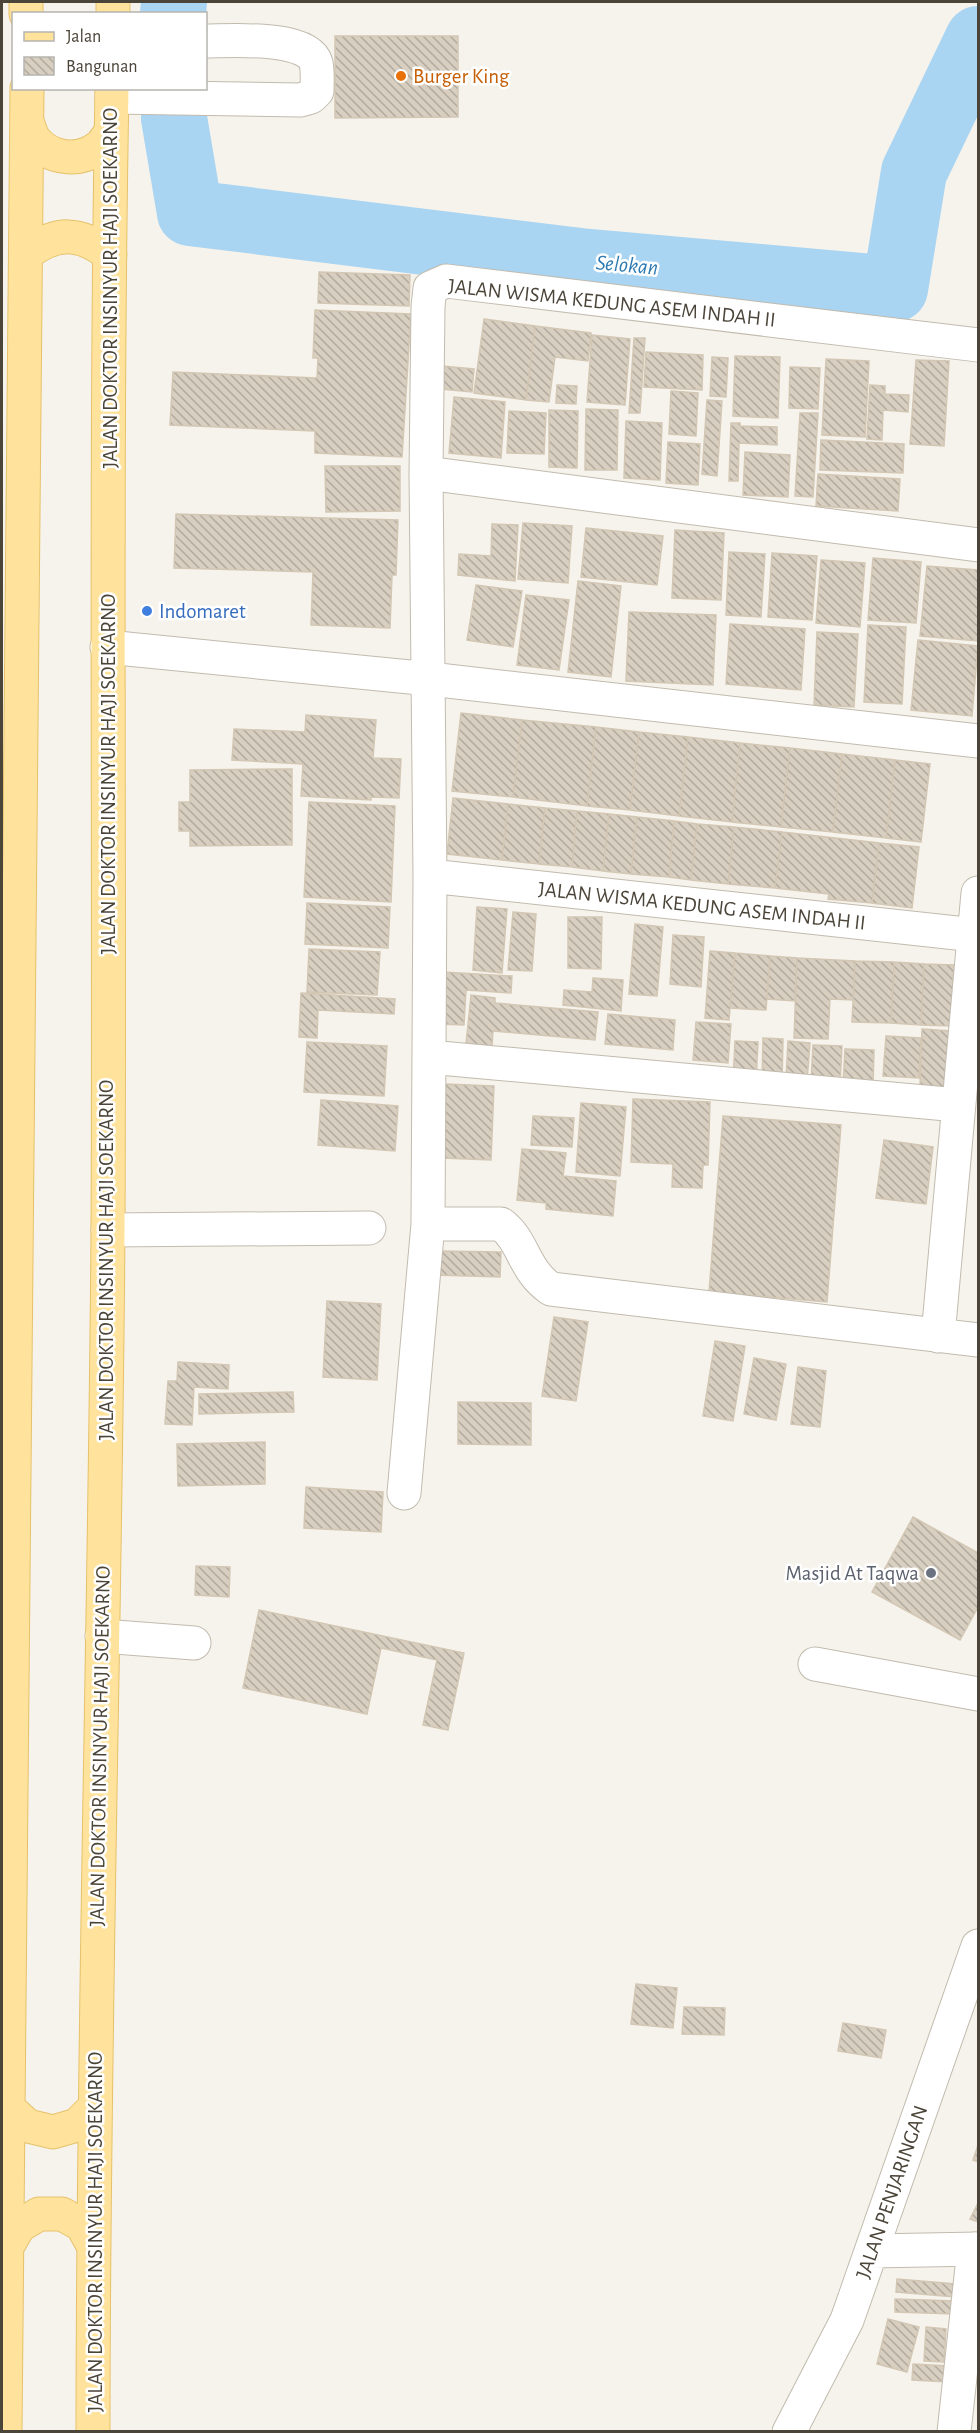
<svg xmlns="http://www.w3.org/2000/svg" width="980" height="2433" font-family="'Alegreya Sans',sans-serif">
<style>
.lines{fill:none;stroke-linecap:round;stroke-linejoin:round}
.river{stroke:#a9d4f2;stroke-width:66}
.building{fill:url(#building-back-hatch);stroke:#d3c7b4;stroke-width:1.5}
.minor-casing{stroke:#c2bbae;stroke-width:35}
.major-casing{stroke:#e6c16a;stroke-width:35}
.minor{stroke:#fff;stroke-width:33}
.major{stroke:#ffe39c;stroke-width:33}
.food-dot{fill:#e8710a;stroke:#fff;stroke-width:2}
.shop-dot{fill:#3f7fe0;stroke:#fff;stroke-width:2}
.worship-dot{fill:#6b7280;stroke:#fff;stroke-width:2}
.labels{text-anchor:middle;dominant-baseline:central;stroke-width:5;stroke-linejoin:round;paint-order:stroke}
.food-label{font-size:21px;fill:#c56008;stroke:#fff;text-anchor:start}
.street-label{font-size:21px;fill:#4b4439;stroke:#fff}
.shop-label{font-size:21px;fill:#366cbe;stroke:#fff;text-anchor:start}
.worship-label{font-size:21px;fill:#5b616d;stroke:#fff;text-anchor:end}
.water-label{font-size:22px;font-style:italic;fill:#2e7ab2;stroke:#fff}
</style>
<defs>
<pattern id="building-back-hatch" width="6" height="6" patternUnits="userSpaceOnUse" patternTransform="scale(1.5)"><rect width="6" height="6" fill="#d8cfc1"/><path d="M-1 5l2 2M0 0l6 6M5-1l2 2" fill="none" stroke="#b1aa9e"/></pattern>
</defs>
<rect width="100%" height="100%" fill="#f6f3ec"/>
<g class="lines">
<path class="river" d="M173,14L174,2
M174,118L190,213L580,261L895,289L914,172L978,39"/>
</g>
<path class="building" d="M335,36H458V117L335,118Z
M319,272L410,275L409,306L318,303Z
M315,310L411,314L402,457L315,453V431L170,425L173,372L317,378L318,358H313Z
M484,319L535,326L526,400L474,393Z
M535,326L591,333L588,361L555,357L549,402L526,400Z
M592,335L630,339L625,405L587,402Z
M634,338H645L640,413H629Z
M646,352L703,355L702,390L644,387Z
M735,356L780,357L778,418L733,416Z
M712,357L728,358L726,397L710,396Z
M826,359L869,361L865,437L822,435Z
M916,360L949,361L944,446L910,444Z
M442,366L474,369L472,392L441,389Z
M790,367L820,368L818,409L789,408Z
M557,385L577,386L576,404L556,403Z
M870,385L885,386V394L909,395L908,412L883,410L882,440L867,439Z
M671,391L698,393L696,436L669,434Z
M454,397L505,402L501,458L449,453Z
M707,400L722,401L717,476L702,474Z
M586,409L618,410L617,470H585Z
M549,410L578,411L577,468L549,467Z
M509,411L546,413L544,454L507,453Z
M800,413H818L813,497L795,496Z
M626,421L662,423L660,480L624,478Z
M731,423H740V426L777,427V445L739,443L738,481H729Z
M821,440L904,444L903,473L820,470Z
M668,442L700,444L698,485L666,483Z
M745,452L790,455L788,497L743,495Z
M325,466H400V511L326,512Z
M818,474L900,479L898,511L816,506Z
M176,514L398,520L396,575H392L390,628L311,625L313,572L174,568Z
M523,523L572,526L568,583L518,579Z
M492,524L518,525L515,581L458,575L459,554L491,556Z
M586,528L663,536L657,585L581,577Z
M675,530L724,533L721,600L672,598Z
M729,552L765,554L761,617L726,615Z
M772,553L817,556L812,620L768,617Z
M873,558L921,562L916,623L868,620Z
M821,560L865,563L860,627L816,623Z
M927,566L978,570V641L920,636Z
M578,581L621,586L611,677L568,672Z
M476,585L522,591L513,647L467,640Z
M526,595L569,600L559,670L517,665Z
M629,612L716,615L713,685L626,681Z
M730,624L805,629L801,690L726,684Z
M868,625L906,627L902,704L864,702Z
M817,632L858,634L854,707L814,705Z
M918,640L978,646L972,716L911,710Z
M461,713L522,720L513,797L452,791Z
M306,715L376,720L373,758L401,759L399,798L371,797V800L301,796L303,764L232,760L234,729L305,732Z
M522,720L596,727L587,806L513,797Z
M596,727L639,732L630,810L587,806Z
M639,732L688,737L679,816L630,810Z
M688,737L740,743L732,822L679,816Z
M740,743L790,748L781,827L732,822Z
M790,748L842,754L833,832L781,827Z
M842,754L895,760L886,838L833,832Z
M895,760L930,764L921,842L886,838Z
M292,769V845L190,846V831H179V802H190V770Z
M453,798L508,804L502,860L447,854Z
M309,802L395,806L391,902L304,897Z
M508,804L545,808L539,864L502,860Z
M545,808L577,811L572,867L539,864Z
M577,811L609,814L603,871L572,867Z
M609,814L637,817L631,874L603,871Z
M637,817L674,821L669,877L631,874Z
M674,821L697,824L691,880L669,877Z
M697,824L734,827L728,884L691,880Z
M734,827L782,832L775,888L728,884Z
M782,832L879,843L872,903L828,899L829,894L775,888Z
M879,843L919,847L912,908L872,903Z
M307,903L390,907L388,948L305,944Z
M477,907L507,909L502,973L473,970Z
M513,912L536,914L532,971L508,970Z
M568,917H602L601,969L568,968Z
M635,924L663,927L657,996L629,994Z
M673,935L704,937L701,987L670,984Z
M309,949L380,952L377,995L307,992Z
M710,951L735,953L729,1020L705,1018Z
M735,953L770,956L766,1010L730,1008Z
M770,956L797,958L795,1001L767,999Z
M797,958L855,961L853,1000L830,999L828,1039L794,1038Z
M855,961L894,962L891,1023L852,1022Z
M894,962L924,964L921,1025L891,1023Z
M924,964L954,965L951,1026L921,1025Z
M443,972L512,976L511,993L466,990L464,1025L439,1024Z
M593,978L623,980L621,1011L563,1005L564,990L592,992Z
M301,993L395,999L394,1014L318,1010L317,1038L299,1037Z
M471,995L495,998V1003L598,1012L595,1040L493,1031L492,1046L466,1044Z
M608,1014L675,1020L673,1050L605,1044Z
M696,1022L731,1024L728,1063L693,1060Z
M922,1029L952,1031L950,1087L920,1086Z
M886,1036L921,1038L919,1078L883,1076Z
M763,1038L783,1039L782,1081H762Z
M735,1041L758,1042L756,1082L733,1081Z
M788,1041L810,1043L807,1081L786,1079Z
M307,1042L387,1046L384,1096L304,1092Z
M813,1045L842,1046L840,1084L811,1082Z
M845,1049L874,1050L873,1087L843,1085Z
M445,1084L494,1086L491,1160L442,1158Z
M633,1099L710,1102L708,1165H703L702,1188L672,1187L673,1164L631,1162Z
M321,1100L398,1106L395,1151L318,1145Z
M581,1103L626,1107L620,1176L576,1172Z
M533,1116L574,1118L572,1147L531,1145Z
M723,1116L841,1125L827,1302L709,1292Z
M884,1140L933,1147L926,1204L876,1198Z
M522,1149L566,1153L563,1176L616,1181L613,1216L546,1209V1203L517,1200Z
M437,1251L501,1252L500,1277L436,1275Z
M327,1301L381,1304L377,1380L323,1377Z
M554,1317L588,1322L576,1401L542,1396Z
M715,1341L745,1346L733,1421L703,1416Z
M754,1358L786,1364L776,1420L744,1414Z
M178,1362L229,1365L228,1389L194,1387L192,1425L165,1424L168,1381H177Z
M798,1367L826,1371L820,1427L791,1424Z
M293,1392L294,1412L199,1414V1394Z
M458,1402L531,1403V1445L458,1444Z
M265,1442V1484L178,1486L177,1444Z
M306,1487L383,1492L381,1532L304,1528Z
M913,1517L978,1553V1607L960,1640L872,1592Z
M196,1566L230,1567L229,1597L195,1595Z
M259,1610L464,1653L448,1730L423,1725L437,1660L381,1648L367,1714L243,1688Z
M636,1984L677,1988L673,2028L631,2024Z
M684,2007L725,2008L724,2035L682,2034Z
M843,2023L886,2030L881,2058L838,2051Z
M978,2145V2162L973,2160Z
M978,2203V2222L970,2219Z
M897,2279L956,2284L955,2297L896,2292Z
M895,2299L955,2301L954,2314L895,2312Z
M888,2319L919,2327L907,2372L877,2364Z
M926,2327L946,2329L944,2362L924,2361Z
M913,2364L949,2366L948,2382L912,2380Z"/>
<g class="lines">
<g class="minor-casing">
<path id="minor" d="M112,97L300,100L311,97L317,91C317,83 318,71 316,63C308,35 229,41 206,41
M426,473L978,545
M107,647L430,679L978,741
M430,876L975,935
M429,1057L958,1105
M428,1224H501C524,1241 523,1270 551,1289L978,1340
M108,1230L369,1228
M938,1336L978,893
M404,1493L428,1224L430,876L426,473L428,307L430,288L446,281L978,345
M102,1636L194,1643
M815,1664L978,1694
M872,2251L978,2249
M789,2432L847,2320L978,1946
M954,2432L974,2249"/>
</g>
<g class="major-casing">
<path id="major" d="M26,2V14
M113,14V2
M27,121C29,127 31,134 34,139C49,159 79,163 99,147C103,144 107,137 111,132
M26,254C56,231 80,231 110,255
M9,2109L28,2126L53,2132L77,2125L95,2107
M8,2245L19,2226L39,2214H62L82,2225L93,2245
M5,2432L27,88
M93,2432C93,2031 105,1631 108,1231C110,850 105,469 112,88"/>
</g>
<use href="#minor" class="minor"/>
<use href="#major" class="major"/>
</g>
<circle class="food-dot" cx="401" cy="76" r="6"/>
<circle class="shop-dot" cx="147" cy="611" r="6"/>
<circle class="worship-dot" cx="931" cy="1573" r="6"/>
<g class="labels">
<g class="food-label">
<text x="413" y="76">Burger King</text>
</g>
<g class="street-label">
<text transform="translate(110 288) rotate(-90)">JALAN DOKTOR INSINYUR HAJI SOEKARNO</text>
<text transform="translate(612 303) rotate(6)">JALAN WISMA KEDUNG ASEM INDAH II</text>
<text transform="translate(108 774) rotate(-90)">JALAN DOKTOR INSINYUR HAJI SOEKARNO</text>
<text transform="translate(702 906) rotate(6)">JALAN WISMA KEDUNG ASEM INDAH II</text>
<text transform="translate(106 1260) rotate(-90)">JALAN DOKTOR INSINYUR HAJI SOEKARNO</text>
<text transform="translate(100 1746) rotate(-89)">JALAN DOKTOR INSINYUR HAJI SOEKARNO</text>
<text transform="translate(892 2192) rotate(-71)">JALAN PENJARINGAN</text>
<text transform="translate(95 2232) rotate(-90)">JALAN DOKTOR INSINYUR HAJI SOEKARNO</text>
</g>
<g class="shop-label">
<text x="159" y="611">Indomaret</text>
</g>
<g class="worship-label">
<text x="919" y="1573">Masjid At Taqwa</text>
</g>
<g class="water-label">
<text transform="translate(627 265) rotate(5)">Selokan</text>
</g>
</g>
<rect width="980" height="2433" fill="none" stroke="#4b4439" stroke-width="6"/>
<rect x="12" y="12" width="195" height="78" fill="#ffffff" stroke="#b7b4b0" stroke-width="1.5"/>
<rect x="24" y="32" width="30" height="9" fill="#ffe39c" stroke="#b7b4b0" stroke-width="1.5"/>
<text x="66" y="42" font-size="18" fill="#4b4439">Jalan</text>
<rect x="24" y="57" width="30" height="18" fill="url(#building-back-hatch)" stroke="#b7b4b0" stroke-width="1.5"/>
<text x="66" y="72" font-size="18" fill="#4b4439">Bangunan</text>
</svg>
